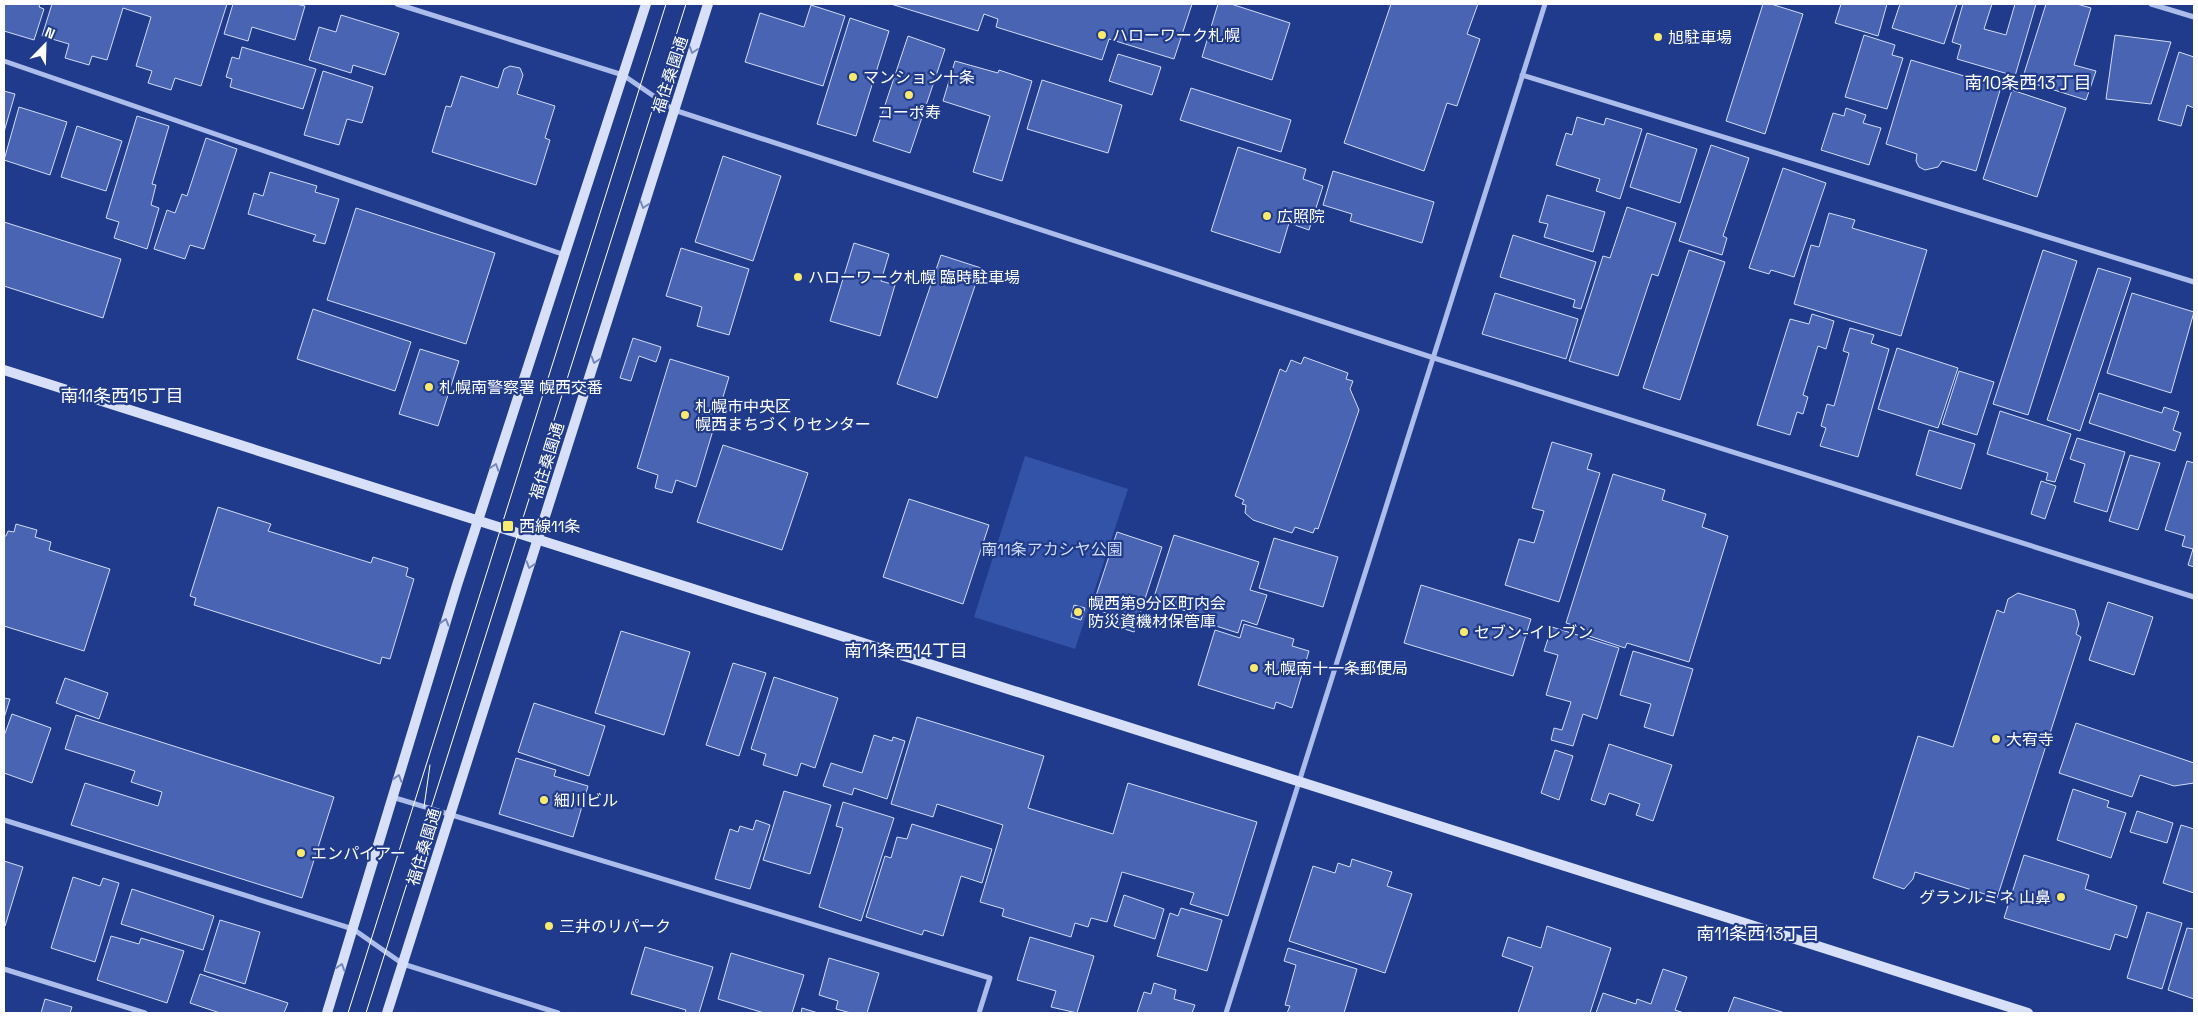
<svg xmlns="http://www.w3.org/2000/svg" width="2198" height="1017" font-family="'Space Grotesk','Noto Sans JP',sans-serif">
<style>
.green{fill:#3353a8}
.building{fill:#4864b2;stroke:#d1dcf8}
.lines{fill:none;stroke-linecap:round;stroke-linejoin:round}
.street{stroke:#acbdeb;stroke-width:5}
.secondary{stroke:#d8e0f9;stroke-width:10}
.tram{stroke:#fff;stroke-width:1}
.oneway{stroke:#7385bc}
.poi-dot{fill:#f9ea6d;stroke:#203b8b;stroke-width:2}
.labels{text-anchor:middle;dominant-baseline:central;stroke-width:4.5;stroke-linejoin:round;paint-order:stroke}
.poi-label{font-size:16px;fill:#fff;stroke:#203b8b;text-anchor:start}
.street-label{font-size:16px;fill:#fff;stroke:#203b8b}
.park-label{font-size:16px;fill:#d1dcf8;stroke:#203b8b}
.neighbourhood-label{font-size:18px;fill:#fff;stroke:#203b8b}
</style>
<rect width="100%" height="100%" fill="#203b8b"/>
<path class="green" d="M1025,456L1128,489L1075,649L974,617Z"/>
<path class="building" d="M4,4H40L39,7L44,9L34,40L4,31Z
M52,4H227L201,86L175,78L171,90L148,83L152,71L136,66L151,17L123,8L107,60L92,56L89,65L65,58L69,44L42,36Z
M233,4H296L305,6L295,40L252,27L248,41L224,34Z
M891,4H1192L1174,59L1109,39L1102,60L996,27L998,19L984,14L978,31Z
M1218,4H1231L1290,23L1272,80L1202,57Z
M1391,4H1478L1467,34L1480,39L1457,106L1447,103L1424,171L1344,143Z
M1763,4H1771L1803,14L1765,134L1726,121Z
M1841,4H1887L1878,36L1835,23Z
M1900,4H1957L1944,44L1892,28Z
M1963,4H1992L1984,29L2006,35L2015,4H2036L2015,76L1957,59L1961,45L1952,42Z
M2046,4H2077L2091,8L2074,65L2096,71L2086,100L2022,80Z
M811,5L845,16L823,86L745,62L760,13L804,27Z
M341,15L399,33L385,75L353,65L351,73L309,60L319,27L336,32Z
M850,18L889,31L856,136L817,124Z
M1864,35L1895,45L1892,55L1903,58L1887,109L1845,97Z
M2115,35L2171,42L2151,104L2106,99Z
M908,36L945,49L910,153L873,141Z
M242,47L316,69L303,109L230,87L232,79L226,77L232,57L239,59Z
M2179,52L2194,57V108L2187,105L2181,126L2158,120Z
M1118,54L1161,67L1152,95L1109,81Z
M1911,60L2001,87L1976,171L1942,161L1938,167L1925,170L1919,167L1916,161L1917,154L1886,144Z
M955,61L998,73L999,70L1032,81L1002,181L973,172L990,116L943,101Z
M510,66L520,68L523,75L517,94L555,106L545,138L550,140L536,185L432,152L446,106L451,107L461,76L498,88L504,69Z
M323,71L373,87L362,123L347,119L339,145L304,135Z
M1042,80L1122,105L1108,153L1027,129Z
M1191,88L1291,120L1281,152L1180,120Z
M2012,90L2066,108L2037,197L1983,179Z
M4,91L15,94L4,132Z
M19,107L67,122L50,175L4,160Z
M1846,108L1866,115L1863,123L1881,128L1869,165L1821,150L1833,113L1844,116Z
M137,116L169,126L152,184L156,185L151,205L159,208L147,249L114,238L119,222L106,218Z
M1577,117L1604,125L1606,118L1642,129L1620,199L1596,191L1600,179L1556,165L1566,133L1572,135Z
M77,126L122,141L106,191L61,177Z
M1647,133L1697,149L1680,203L1630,187Z
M206,138L237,149L204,249L190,245L185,259L154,249L167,210L175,213L182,194L187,196Z
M1711,145L1749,158L1723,236L1727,238L1722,255L1679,241Z
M1238,147L1306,169L1303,179L1323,186L1309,230L1289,223L1280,253L1211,231Z
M723,156L781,176L753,261L695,242Z
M1783,168L1826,183L1794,277L1771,270L1769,274L1749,268Z
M1333,171L1434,202L1422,243L1350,221L1352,214L1323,205Z
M270,172L317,186L315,192L339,199L325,244L313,241L316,235L248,214L254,193L263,196Z
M1547,195L1605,212L1593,252L1544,237L1548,224L1539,222Z
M1627,207L1676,223L1658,276L1652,274L1618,376L1569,361L1603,256L1610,258Z
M356,208L495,253L466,344L327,300Z
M1829,213L1855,220L1852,228L1927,250L1901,336L1794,304L1811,245L1819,247Z
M4,222L121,259L103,318L4,286Z
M1513,235L1596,262L1581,309L1573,307L1575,300L1500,277Z
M854,243L889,254L881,281L895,285L880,336L830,321Z
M681,248L749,269L729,335L697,326L702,307L666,296Z
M1689,250L1725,262L1680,400L1643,388Z
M2043,250L2077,261L2028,415L1993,404Z
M941,255L981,268L937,398L897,384Z
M2098,268L2131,278L2080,431L2047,420Z
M1495,293L1578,319L1566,359L1482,334Z
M2132,293L2194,312L2171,393L2107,373Z
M313,309L411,342L395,391L297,359Z
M1812,314L1834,321L1826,349L1818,346L1803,395L1808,397L1803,414L1797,412L1790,435L1757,425L1790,319L1809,324Z
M1850,328L1874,335L1871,343L1889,349L1858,457L1820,446L1826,428L1821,426L1827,404L1834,406L1849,353L1843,351Z
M633,338L661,347L656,362L639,356L631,381L620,378Z
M1897,348L1958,368L1938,428L1878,409Z
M420,349L459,361L438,426L399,414Z
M1304,357L1348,373L1346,379L1353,381L1350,389L1359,410L1318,529L1315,528L1313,533L1295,527L1292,533L1253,520L1245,513L1246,505L1242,504L1244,500L1235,496L1280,369L1286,372L1291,360L1301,364Z
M670,359L729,377L696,487L676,480L672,493L655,488L658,475L637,468Z
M1959,371L1994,382L1977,435L1942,424Z
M2099,393L2162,413L2164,407L2179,412L2173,430L2181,433L2175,451L2089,423Z
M2000,411L2071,434L2055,482L2046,480L2048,473L1987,454Z
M1929,430L1975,444L1961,489L1916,475Z
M2077,438L2125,452L2107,512L2074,502L2085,464L2070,459Z
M1552,442L1592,454L1587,469L1600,473L1559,602L1505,585L1519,539L1534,543L1544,511L1532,508Z
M723,445L808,473L782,550L697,522Z
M2130,455L2160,463L2138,530L2109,521Z
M2187,461L2194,463V567L2188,565L2193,549L2182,546L2185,536L2165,530Z
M1613,474L1665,490L1662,500L1706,514L1702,527L1728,536L1689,662L1627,643L1625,648L1586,635L1587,629L1566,623Z
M2041,481L2056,486L2045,519L2031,514Z
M909,499L989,525L963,604L883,577Z
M218,507L271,524L268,531L371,563L373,557L408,568L406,576L414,579L390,659L382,657L380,664L194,605L196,598L190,596Z
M16,524L37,530L35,537L51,542L49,550L110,569L84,651L4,626V536H6L8,531L14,532Z
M1117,532L1162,547L1134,632L1115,626L1118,617L1092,608Z
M1174,535L1259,562L1250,590L1267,595L1257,625L1242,620L1238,633L1194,619L1195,614L1153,600Z
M1274,538L1338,557L1323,607L1259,588Z
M1421,585L1531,619L1513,676L1404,643Z
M2018,593L2075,610L2079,624L2076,634L2081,637L1997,898L1915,872L1913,879L1904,889L1873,878L1918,736L1953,747L1997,610L2004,613L2008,599Z
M2108,602L2153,617L2134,675L2089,660Z
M1074,605L1085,608L1081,620L1071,617Z
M1244,624L1294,639L1292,646L1309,651L1292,708L1276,702L1274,709L1198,685L1215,630L1240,638Z
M1552,627L1619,648L1597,719L1583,714L1573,746L1551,740L1554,728L1562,730L1571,702L1546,695L1558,655L1544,651Z
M621,631L690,652L664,735L595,713Z
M1633,651L1693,669L1673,736L1644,727L1651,704L1620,695Z
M733,663L766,673L739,756L706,745Z
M774,677L838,698L815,768L801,763L797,776L763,765L766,754L751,749Z
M65,678L108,693L99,719L56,703Z
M4,698L10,699L4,718Z
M534,703L605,726L589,776L518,752Z
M12,714L51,728L32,783L4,773V736Z
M76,715L334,797L302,898L71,825L85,783L158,806L162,792L131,782L135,771L65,749Z
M917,717L1044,756L1028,808L1113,834L1128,783L1257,822L1228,916L1190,904L1194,893L1122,872L1107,922L1091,918L1088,927L1075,923L1071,937L1002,916L1004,909L980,902L1003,825L937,804L933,817L891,804Z
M2076,723L2194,763V783L2174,786L2140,775L2132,797L2059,773Z
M874,735L892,741L893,737L905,741L887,799L854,788L852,795L823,786L831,763L862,773Z
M1609,744L1672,765L1653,821L1636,815L1640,804L1609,793L1605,805L1591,800Z
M1555,750L1573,756L1559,800L1541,793Z
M516,758L556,770L554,776L588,786L573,837L499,814Z
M2073,789L2109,801L2107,807L2126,813L2111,858L2057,840Z
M784,791L831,805L810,874L763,860Z
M843,802L894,818L861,921L819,907L843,828L836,826Z
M2137,811L2173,823L2167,843L2130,832Z
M756,820L770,825L750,889L715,879L730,829L738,832L740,826L753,830Z
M912,824L992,849L982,883L961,876L943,936L924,930L922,935L866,917L885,856L891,858L897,837L907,839Z
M2181,825L2194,829V893L2163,883Z
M2024,855L2089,875L2085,889L2137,906L2127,938L2115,934L2110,950L2004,918Z
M1352,859L1392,872L1387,886L1412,894L1385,973L1289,941L1313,866L1335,873L1338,863L1350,867Z
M4,861L23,867L5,926H4Z
M73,877L100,886L103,878L119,883L95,962L51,948Z
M132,889L214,916L203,950L121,924Z
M1124,895L1164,909L1155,939L1114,926Z
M1181,908L1222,920L1207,971L1157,956L1170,913L1178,916Z
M2147,912L2182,923L2162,989L2127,978Z
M220,920L260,932L245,984L204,971Z
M1547,926L1611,948L1590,1013H1518L1533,967L1502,956L1508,937L1541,948Z
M2187,928L2194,929V999L2168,990Z
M111,936L139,944L141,938L184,951L167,1003L97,980Z
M1030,937L1094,956L1077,1013L1051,1007L1056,991L1017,980Z
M645,947L713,967L699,1013H685L686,1010L631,994Z
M1288,948L1357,969L1344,1013H1287L1290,1006L1285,1005L1296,965L1284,961Z
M731,953L804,975L792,1013H764L718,999Z
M829,958L879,973L867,1013H851L836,1009L838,1001L819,995Z
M1663,969L1687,977L1675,1010L1684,1013H1596L1603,993L1636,1004L1637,999L1651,1004Z
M200,974L288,1003L284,1013H220L190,1003Z
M1154,983L1176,990L1174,999L1195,1005L1192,1013H1137L1144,992L1151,994Z
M1734,997L1785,1013H1728Z
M45,999L72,1007L70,1013H41Z
M802,1008L818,1013H801Z"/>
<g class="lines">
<path class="street" d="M397,4L623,75L674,110L1434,358L2194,597
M2151,4L2194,17
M4,61L565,255
M1522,75L2194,282
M392,797L990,978L979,1013
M4,820L353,929L403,964L558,1013
M4,969L145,1013
M1226,1013L1545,4"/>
<path class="secondary" d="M4,370L2028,1013
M327,1013L457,585L646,4
M387,1013L708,4"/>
<path class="tram" d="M424,807L430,765
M348,1013L666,4
M366,1013L686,4"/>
</g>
<defs><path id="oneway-chevron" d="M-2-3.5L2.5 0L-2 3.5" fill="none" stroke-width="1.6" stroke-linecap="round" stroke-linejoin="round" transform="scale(1.25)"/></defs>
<g class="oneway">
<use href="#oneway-chevron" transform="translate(693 50) rotate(108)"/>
<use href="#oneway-chevron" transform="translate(644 205) rotate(108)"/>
<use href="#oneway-chevron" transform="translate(595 360) rotate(108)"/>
<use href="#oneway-chevron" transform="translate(495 467) rotate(-72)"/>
<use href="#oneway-chevron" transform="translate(530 565) rotate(108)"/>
<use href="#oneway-chevron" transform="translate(445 622) rotate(-73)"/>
<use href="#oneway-chevron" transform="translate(398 778) rotate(-73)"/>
<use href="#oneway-chevron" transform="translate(341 967) rotate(-72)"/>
</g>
<g class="poi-dot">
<circle cx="1102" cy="35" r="5"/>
<circle cx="1658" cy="37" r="5"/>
<circle cx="853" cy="77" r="5"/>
<circle cx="909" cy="95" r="5"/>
<circle cx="1267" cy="216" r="5"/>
<circle cx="798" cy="277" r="5"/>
<circle cx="429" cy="387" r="5"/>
<circle cx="685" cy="415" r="5"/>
<rect x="502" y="520" width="12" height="12" rx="2.5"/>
<circle cx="1078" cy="612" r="5"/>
<circle cx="1464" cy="632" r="5"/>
<circle cx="1254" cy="668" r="5"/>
<circle cx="1996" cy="739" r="5"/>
<circle cx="544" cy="800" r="5"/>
<circle cx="301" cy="853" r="5"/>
<circle cx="2061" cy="897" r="5"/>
<circle cx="549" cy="926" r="5"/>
</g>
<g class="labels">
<g class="poi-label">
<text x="1112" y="35">ハローワーク札幌</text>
<text x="1668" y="37">旭駐車場</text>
<text x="863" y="77">マンション十条</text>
<text x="909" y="112" text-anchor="middle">コーポ寿</text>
<text x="1277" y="216">広照院</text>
<text x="808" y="277">ハローワーク札幌 臨時駐車場</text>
<text x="439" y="387">札幌南警察署 幌西交番</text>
<text x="695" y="406">札幌市中央区<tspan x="695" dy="18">幌西まちづくりセンター</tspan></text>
<text x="519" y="526">西線11条</text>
<text x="1088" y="603">幌西第9分区町内会<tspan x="1088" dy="18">防災資機材保管庫</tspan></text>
<text x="1474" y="632">セブン-イレブン</text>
<text x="1264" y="668">札幌南十一条郵便局</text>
<text x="2006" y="739">大宥寺</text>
<text x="554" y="800">細川ビル</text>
<text x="311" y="853">エンパイアー</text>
<text x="2051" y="897" text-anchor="end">グランルミネ 山鼻</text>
<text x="559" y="926">三井のリパーク</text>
</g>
<g class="street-label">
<text transform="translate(670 75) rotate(-72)">福住桑園通</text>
<text transform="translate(547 461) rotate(-73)">福住桑園通</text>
<text transform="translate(424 847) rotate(-73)">福住桑園通</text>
</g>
<g class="park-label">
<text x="1052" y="549">南11条アカシヤ公園</text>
</g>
<g class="neighbourhood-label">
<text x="2028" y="82">南10条西13丁目</text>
<text x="122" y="395">南11条西15丁目</text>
<text x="906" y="650">南11条西14丁目</text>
<text x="1758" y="933">南11条西13丁目</text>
</g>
</g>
<rect width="2198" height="1017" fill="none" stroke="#ffffff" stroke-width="10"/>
<g transform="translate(45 45) rotate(23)" stroke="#203b8b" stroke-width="4" paint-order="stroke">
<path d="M0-4L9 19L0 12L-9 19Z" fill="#ffffff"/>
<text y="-8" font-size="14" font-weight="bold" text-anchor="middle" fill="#ffffff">N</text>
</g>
</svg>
